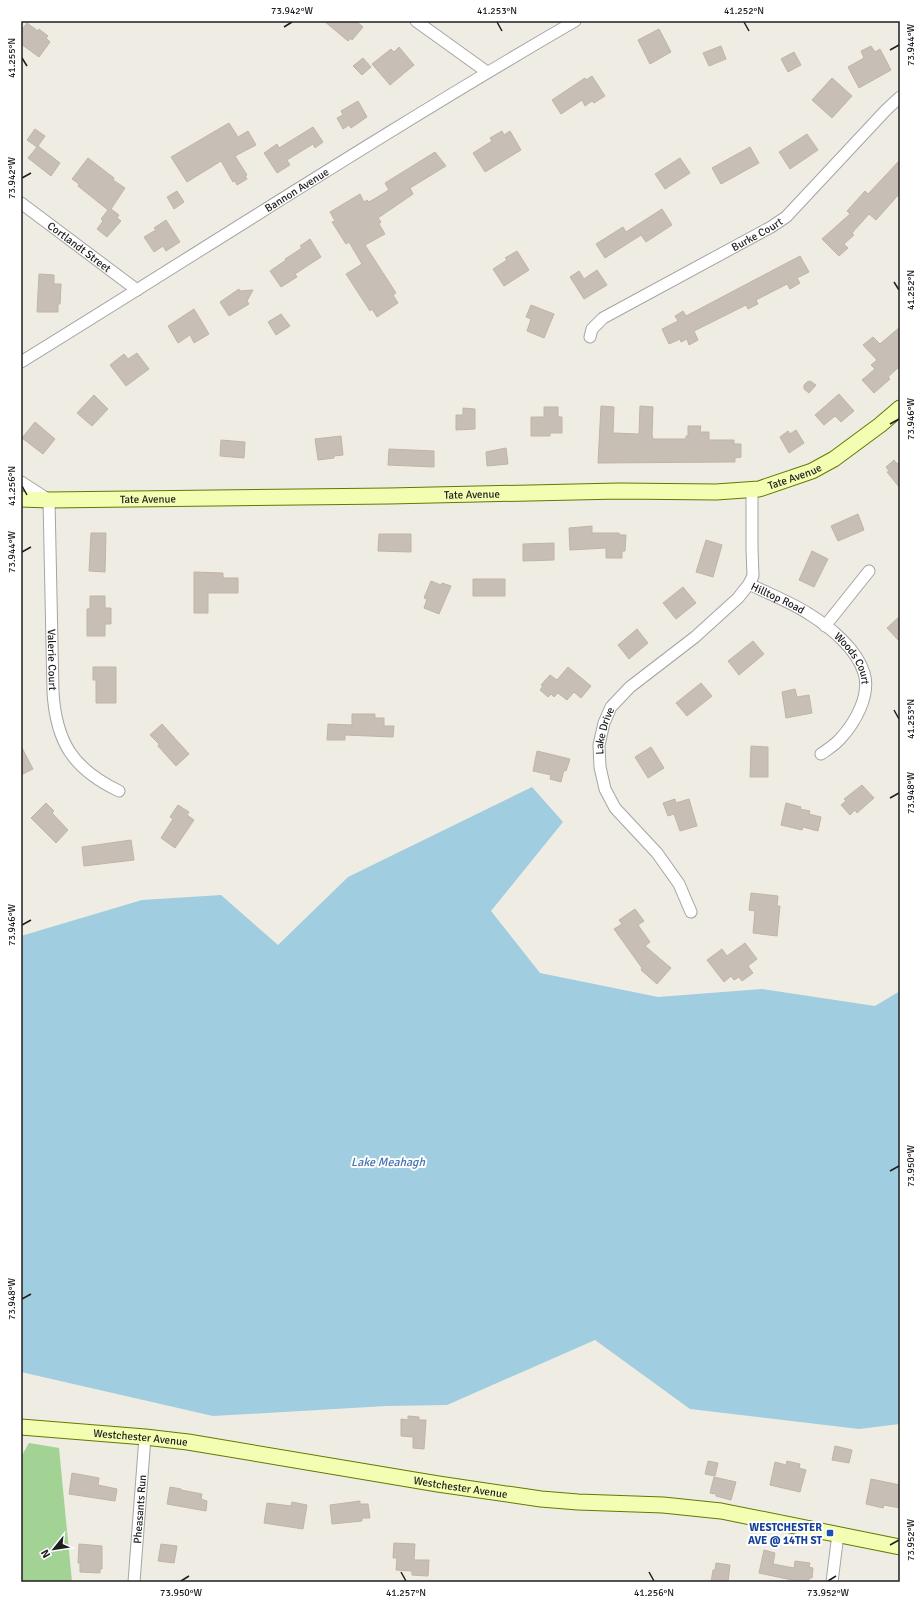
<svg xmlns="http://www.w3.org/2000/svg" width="921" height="1603" font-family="Signika,sans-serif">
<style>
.forest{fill:#a2d294}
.water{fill:#a0cde0}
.building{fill:#c7bfb6;stroke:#c2b4a4}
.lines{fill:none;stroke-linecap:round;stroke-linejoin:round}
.street-casing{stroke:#a5a5a5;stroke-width:13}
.secondary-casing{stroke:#637900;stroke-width:17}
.street{stroke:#fff;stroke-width:11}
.secondary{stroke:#f4feb2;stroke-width:15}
.ticks{fill:none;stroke:#1e1e1e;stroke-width:1.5}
.transit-dot{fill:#1a4fb4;stroke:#fff;stroke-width:1.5}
.labels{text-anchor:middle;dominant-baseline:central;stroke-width:4;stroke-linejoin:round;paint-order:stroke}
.street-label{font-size:11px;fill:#1e1e1e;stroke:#fff}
.transit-label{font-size:11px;font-weight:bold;fill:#164399;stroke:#fff;text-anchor:end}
.water-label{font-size:12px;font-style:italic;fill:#4473b3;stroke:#fff}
.neatline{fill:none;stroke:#1e1e1e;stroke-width:1.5}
.ticks-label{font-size:10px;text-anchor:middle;fill:#1e1e1e}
</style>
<rect width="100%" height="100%" fill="#efece3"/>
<path class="forest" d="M29,1443L59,1448L72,1582H21V1457Z"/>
<path class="water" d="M532,787L563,822L491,911L540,973L658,997L762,989L875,1006L900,991V1424L859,1429L690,1409L595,1340L447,1405L386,1406L213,1416L21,1372V936L142,900L221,895L278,945L348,877Z"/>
<path class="building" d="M324,21H356L363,27L352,40L351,38L348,41Z
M27,23L38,31L39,29L48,36L46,38L50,42L39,57L21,44V31Z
M659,29L671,52L650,64L638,40Z
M721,46L726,59L709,66L703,53Z
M871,46L875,52L880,49L891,70L859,88L848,67L864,58L861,51Z
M399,47L414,65L390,85L372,64L391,49L394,52Z
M794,52L801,65L788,72L781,59Z
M363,58L371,67L362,75L353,66Z
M592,76L605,96L594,103L592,101L585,106L582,100L561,114L552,100L585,78L586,80Z
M832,78L852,96L832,118L812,100Z
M358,101L367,117L351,128L349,125L343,129L337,118L343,115L341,111Z
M229,123L238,137L248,131L256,145L235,156L247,175L245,176L247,179L237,185L235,181L233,182L221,161L187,182L171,157Z
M313,127L323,142L315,148L313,144L287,160L290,165L277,173L264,153L277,144L279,148Z
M35,129L45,136L38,146L60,163L51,176L28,158L37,147L27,140Z
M502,131L504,135L510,131L521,150L485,172L473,153L492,141L490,138Z
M807,134L818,150L790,169L779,152Z
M750,147L759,163L721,184L712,168Z
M435,152L446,166L410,188L413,194L378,218L381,222L379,224L385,234L365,245L396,293L393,295L398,303L377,317L372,309L370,311L346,274L362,264L349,242L346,244L332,222L335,221L330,212L360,194L364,202L367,200L369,202L389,190L385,183Z
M88,158L114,178L113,180L125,188L111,209L119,215L117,218L121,221L107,237L97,229L103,221L101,219L108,210L78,186L79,184L72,179Z
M680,158L690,173L665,189L655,174Z
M900,160V193L876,220L869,214L852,233L854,235L844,244L848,248L839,256L822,239L850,214L847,211L865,191L868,194Z
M177,191L184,202L174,209L167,197Z
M662,209L672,225L646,242L641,235L605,258L596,244L623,227L626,232Z
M166,220L180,242L166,251L163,246L154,252L144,237L156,230L154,228Z
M310,239L321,257L295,274L297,277L281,287L270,271L286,260L285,259L302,248L300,246Z
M517,251L529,270L504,286L493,269L507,260L505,258Z
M800,256L809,272L797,278L800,283L790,289L787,284L756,300L758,304L748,309L746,305L694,331L698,340L689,345L687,339L681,342L680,339L669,344L662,329L678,321L675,316L683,311L686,316Z
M597,270L607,285L584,299L570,277L579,271L584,279Z
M39,274L54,275V284H61L60,304H58V312H37Z
M239,289L240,291L253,290L247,301L249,304L229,316L220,302Z
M531,305L554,314L544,338L527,331L531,319L526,317Z
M194,309L209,334L194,343L190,335L178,343L168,326Z
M281,314L290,326L276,335L268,322Z
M900,327V366L888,377L890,379L874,393L862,380L875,369L871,365L877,360L863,345L873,337L880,344Z
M137,353L149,369L126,386L110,365L124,354L128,359Z
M810,381L816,385L809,393L804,389V385L807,382Z
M839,394L854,411L841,422L835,416L824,425L815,415Z
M94,395L108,409L92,426L77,413Z
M601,406L614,407L613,433L639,434L640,406L653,407L652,434L653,439H686V436H688V426H701L700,432H709V440H734V444H741V457L735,458V462H728L598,463Z
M544,407H558V417H562V433H550V436H531V417H544Z
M463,408L475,409V429L456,430V415H463Z
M35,422L55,439L43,454L22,438Z
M796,430L804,443L789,453L780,437L788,431L790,434Z
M341,436L343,455L334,456V458L318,460L315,439Z
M221,440L245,442L244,458L220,456Z
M506,448L508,464L487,466L486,452Z
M389,449L434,451V467L388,465Z
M894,460L897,464L900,461V488L887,472L889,471L886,467Z
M858,514L864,530L838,541L831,526Z
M592,526V533H619L620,535H626L625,551H622V558H606V548L570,550L569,528Z
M91,533H106L105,572L89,571Z
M379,534H411V552L378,551Z
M706,540L722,545L713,577L696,572Z
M554,543V560L523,561V544Z
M812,551L828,559L814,587L799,580Z
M194,572L223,573V578H238V593H208V613H194Z
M473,579H505V596H473Z
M431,581L441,585L442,583L451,586L439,614L424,608L427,599L424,598Z
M683,587L696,603L676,619L663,603Z
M90,596H105V608H111V624H105V636H87V609H90Z
M900,616V642L887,628Z
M637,629L648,643L629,659L618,645Z
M753,641L764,654L739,675L728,661Z
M93,667H116V703H96V680H93Z
M568,667L591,686L581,698L574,692L567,700L558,693L554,697L551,694L548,697L540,690L543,686L541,685L550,675L557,680Z
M701,683L712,696L687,716L676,703Z
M795,689L797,697L809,695L812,713L786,718L782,692Z
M352,714H375V718H384V726H394L393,737L345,735V740H327L328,724L352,725Z
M162,724L189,754L176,766L158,746L159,744L150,735Z
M21,746L33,769L21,775Z
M751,746L768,747V777H750Z
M651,747L664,768L648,778L635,757Z
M537,751L570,759L566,771L564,770L561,782L550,779L551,775L533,771Z
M862,785L874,798L857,813L855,810L850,815L841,805L846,801L844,799Z
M675,799L676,803L689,799L697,826L680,831L674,814L668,816L663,803Z
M46,803L54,811L52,813L68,830L56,843L31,818Z
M786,803L801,807L800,809L810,811L809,814L821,817L818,831L803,827L802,830L781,825Z
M178,805L189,812L187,815L194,820L175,848L161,838L173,819L170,817Z
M131,840L134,860L84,866L82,847Z
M751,893L778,896L777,906H780L777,936L753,933L755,911L749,910Z
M635,909L644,921L638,925L650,942L645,946L671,968L657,984L641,970L642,968L614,929L622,924L619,920Z
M745,943L757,959L748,966L753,973L742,981L739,977L734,980L731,976L724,982L707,960L722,949L727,956Z
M408,1416L419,1417V1420H426L424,1449L413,1448V1437L401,1436V1419L408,1420Z
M835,1446L852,1450L849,1463L832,1460Z
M708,1461L718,1463L715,1476L705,1474Z
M787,1461L800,1464L799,1468L806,1470L800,1492L770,1485L775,1462L786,1465Z
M72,1473L99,1478L98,1485L117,1489L115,1501L69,1494Z
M714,1477L736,1482L731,1500L716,1496V1494L710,1493Z
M871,1479L900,1485V1508L884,1505L883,1508L866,1504Z
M170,1487L181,1489V1490L202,1494L201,1499L207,1501L206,1511L167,1504Z
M360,1501V1504H368L370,1518H362V1521L332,1524L330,1505Z
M292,1502L307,1505L303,1529L264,1523L267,1503L291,1506Z
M394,1543L415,1544L414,1560H429L428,1576L412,1575V1571L396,1570L397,1558H393Z
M79,1544L102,1546V1569H100V1573L80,1572V1563H78Z
M161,1544L177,1546L174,1563L158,1561Z
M764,1550L775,1553L773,1564L794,1568L795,1561L810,1563L809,1567L813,1568L812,1578H809V1582H792V1580L759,1573Z
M716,1563L730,1565L728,1582H711L713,1570H715Z"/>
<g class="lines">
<g class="street-casing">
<g id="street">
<path d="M416,21L487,72"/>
<path id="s1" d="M21,203L137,290"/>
<path id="s2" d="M590,337L592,329L603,318L771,227L786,217L886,110L900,97"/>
<path id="s3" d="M21,362C206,248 387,130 575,21"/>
<path id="s4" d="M21,482L49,500L53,692C56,742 73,769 119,791"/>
<path id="s5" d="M749,584C769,594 791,602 809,614C830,627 857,649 864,673C871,695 855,723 840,739C835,745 828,749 821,754"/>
<path d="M825,626L869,571"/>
<path id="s6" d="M691,912L679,884L657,853L615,808L605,789L600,767L599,745L604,723L611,707L630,687L695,637L738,598L749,584L753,576L752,548V489"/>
<path id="s7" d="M134,1582L145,1437"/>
<path d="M832,1582L838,1534"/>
</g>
</g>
<g class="secondary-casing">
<g id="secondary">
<path id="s8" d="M21,499L49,500L389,496L619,491L716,492L759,489L812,471L834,459L880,425L900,408"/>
<path id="s9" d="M21,1427L145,1437L188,1442L438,1484L541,1499L578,1502L663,1505L721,1511L900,1547"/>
</g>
</g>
<use href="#street" class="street"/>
<use href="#secondary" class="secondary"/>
</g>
<path class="ticks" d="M497,22L502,31M744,22L749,31M284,27L292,22M890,50L899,45M22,58L27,66M22,178L31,173M894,282L899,290M890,424L899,419M22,486L27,495M22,552L31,547M894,710L899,719M890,798L899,793M22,925L31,920M890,1171L899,1166M22,1299L31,1294M890,1545L899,1540M401,1572L406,1581M649,1572L654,1581M181,1581L189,1576M828,1581L836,1576"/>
<rect class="transit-dot" x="826" y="1529" width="8" height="8" rx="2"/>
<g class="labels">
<g class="street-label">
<text stroke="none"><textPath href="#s3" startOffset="325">Bannon Avenue</textPath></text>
<text stroke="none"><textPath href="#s2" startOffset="199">Burke Court</textPath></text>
<text stroke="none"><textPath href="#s1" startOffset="73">Cortlandt Street</textPath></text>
<text stroke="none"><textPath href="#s8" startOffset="776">Tate Avenue</textPath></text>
<text stroke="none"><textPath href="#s8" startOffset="451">Tate Avenue</textPath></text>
<text stroke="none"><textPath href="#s8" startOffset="127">Tate Avenue</textPath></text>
<text stroke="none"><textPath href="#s5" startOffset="32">Hilltop Road</textPath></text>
<text stroke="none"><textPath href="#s4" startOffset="193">Valerie Court</textPath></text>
<text stroke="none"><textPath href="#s5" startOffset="131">Woods Court</textPath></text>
<text stroke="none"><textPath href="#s6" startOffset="211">Lake Drive</textPath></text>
<text stroke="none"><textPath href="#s9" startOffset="120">Westchester Avenue</textPath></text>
<text stroke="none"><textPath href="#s9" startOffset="444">Westchester Avenue</textPath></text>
<text stroke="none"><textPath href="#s7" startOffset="73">Pheasants Run</textPath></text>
</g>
<g class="transit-label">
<text x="822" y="1527">WESTCHESTER<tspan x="822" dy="13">AVE @ 14TH ST</tspan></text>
</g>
<g class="water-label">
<text x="388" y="1162">Lake Meahagh</text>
</g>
</g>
<rect width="921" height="1603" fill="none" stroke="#ffffff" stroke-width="44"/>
<g transform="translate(54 1549) rotate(240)" stroke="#ffffff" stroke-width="3" paint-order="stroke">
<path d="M0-3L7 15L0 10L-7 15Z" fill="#1e1e1e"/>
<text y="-6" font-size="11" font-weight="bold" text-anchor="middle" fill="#1e1e1e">N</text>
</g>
<rect x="22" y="22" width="877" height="1559" class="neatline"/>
<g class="ticks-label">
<text x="292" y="14">73.942°W</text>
<text x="497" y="14">41.253°N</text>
<text x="744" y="14">41.252°N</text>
<text transform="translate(910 45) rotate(-90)" y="4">73.944°W</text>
<text transform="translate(11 58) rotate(-90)" y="4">41.255°N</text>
<text transform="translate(11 178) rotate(-90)" y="4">73.942°W</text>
<text transform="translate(910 290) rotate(-90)" y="4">41.252°N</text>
<text transform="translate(910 419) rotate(-90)" y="4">73.946°W</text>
<text transform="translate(11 486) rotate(-90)" y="4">41.256°N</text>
<text transform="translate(11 552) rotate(-90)" y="4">73.944°W</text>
<text transform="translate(910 719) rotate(-90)" y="4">41.253°N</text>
<text transform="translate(910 793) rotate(-90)" y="4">73.948°W</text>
<text transform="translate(11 925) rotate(-90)" y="4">73.946°W</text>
<text transform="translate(910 1166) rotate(-90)" y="4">73.950°W</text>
<text transform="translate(11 1299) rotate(-90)" y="4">73.948°W</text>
<text transform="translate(910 1540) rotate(-90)" y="4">73.952°W</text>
<text x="181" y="1596">73.950°W</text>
<text x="406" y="1596">41.257°N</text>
<text x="654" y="1596">41.256°N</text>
<text x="828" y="1596">73.952°W</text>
</g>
</svg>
